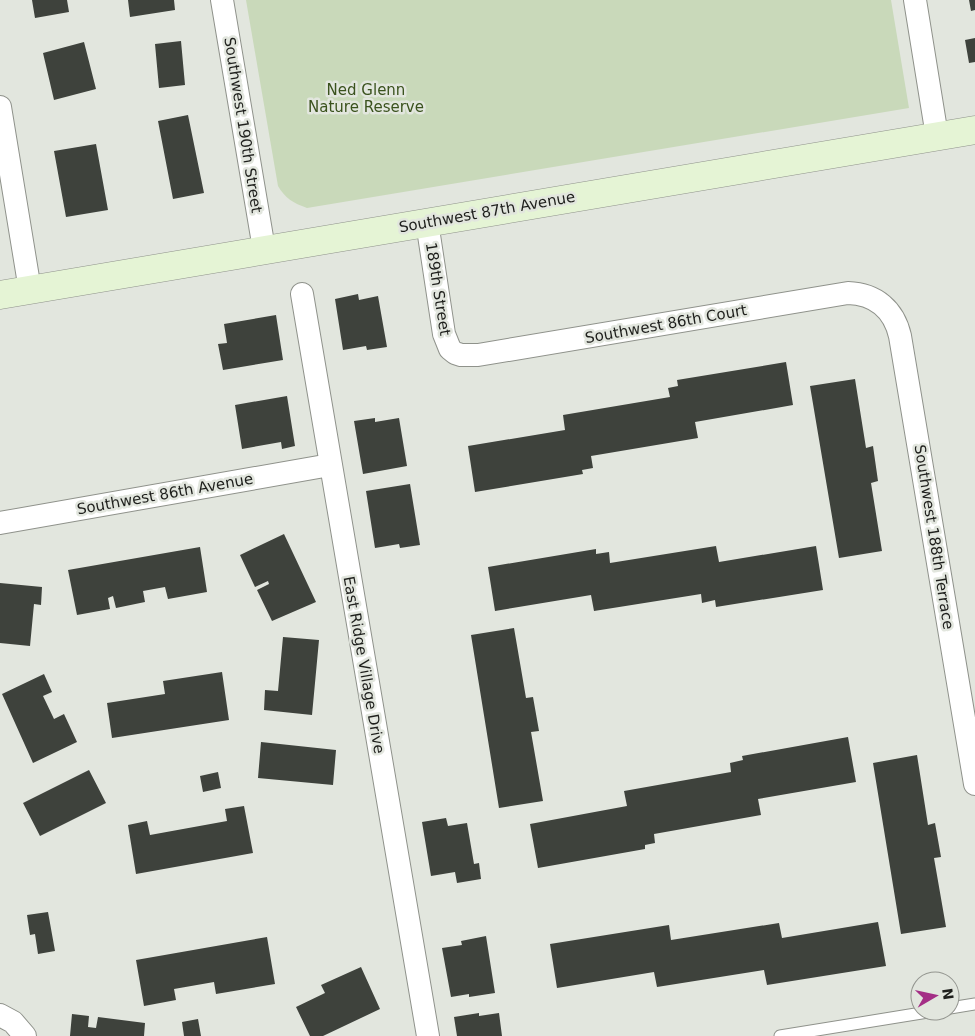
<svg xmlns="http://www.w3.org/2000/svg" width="975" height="1036" font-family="'DejaVu Sans',sans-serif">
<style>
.green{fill:#c9d9ba}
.building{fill:#3e423c}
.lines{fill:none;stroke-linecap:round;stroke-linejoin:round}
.lane-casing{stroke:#8f928b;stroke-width:13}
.street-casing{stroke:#8f928b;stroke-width:24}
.secondary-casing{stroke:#8f928b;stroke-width:29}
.lane{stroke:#fff;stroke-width:11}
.street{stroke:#fff;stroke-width:22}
.secondary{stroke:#e5f4d5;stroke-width:28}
.labels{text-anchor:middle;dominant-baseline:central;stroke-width:5;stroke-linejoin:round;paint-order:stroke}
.park-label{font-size:15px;fill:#3a521d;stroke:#e2e6de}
.street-label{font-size:15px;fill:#1e1f1c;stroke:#e2e6de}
</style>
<rect width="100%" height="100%" fill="#e2e6de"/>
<path class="green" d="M246,0H891L909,108L307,208C293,203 285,198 278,186Z"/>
<path class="building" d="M32,0H67L69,12L35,18Z
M128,0H174L175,10L130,17Z
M969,0H975V10L971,11Z
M975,38V62L969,63L965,40Z
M181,41L185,85L159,88L155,44Z
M84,42L96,89L54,100L43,53Z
M188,115L204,193L173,199L158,121Z
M96,144L108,210L66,217L54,151Z
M358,294L359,300L378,296L387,347L367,350L366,346L343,350L335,299Z
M276,315L283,360L223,370L218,344L227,343L224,324Z
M786,362L793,405L695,422L698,438L591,456L593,468L582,470L583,474L475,492L468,446L565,430L563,415L670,397L668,388L678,386L677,380Z
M855,379L866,448L873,446L878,481L871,483L882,551L839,558L810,386Z
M287,396L295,446L282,449L281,442L242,449L235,405Z
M375,418V422L399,418L407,466L363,474L354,421Z
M410,484L420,545L400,548L399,544L375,548L366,491Z
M284,534L316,602L272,621L257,590L269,584L268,581L255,587L240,555Z
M716,546L719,562L816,546L823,590L716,607L715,600L702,603L701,594L594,611L591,595L495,611L488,567L596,549V554L609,552L610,563Z
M200,547L207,592L168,599L165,587L143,591L145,602L116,608L113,596L108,598L110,609L77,615L68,570Z
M0,583L42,587L41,605L34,604L30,646L0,643Z
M514,628L526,698L533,697L539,731L531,732L543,801L499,808L471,635Z
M283,637L319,640L312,715L264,710L265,690L278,691Z
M222,672L229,720L112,738L107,703L165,694L163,681Z
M44,674L52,692L43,696L54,719L64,714L77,742L33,763L2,694Z
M848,737L856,782L758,799L761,815L654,834L655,843L645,845V849L538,868L530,824L627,806L624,791L731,772L730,763L743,760L742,756Z
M261,742L336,750L333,785L258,778Z
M917,755L928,825L935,823L941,857L934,858L946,927L901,934L873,763Z
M89,770L106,803L40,836L23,803Z
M218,772L221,788L203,792L200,776Z
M244,806L253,853L136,874L128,825L147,821L150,835L227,821L225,809Z
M446,818L448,826L467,823L474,864L479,863L481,879L457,883L455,872L431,876L422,822Z
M48,912L55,951L38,954L35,934L30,935L27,915Z
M878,922L886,966L767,985L764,970L657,987L654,972L557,988L550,944L669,925L671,940L779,923L782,938Z
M486,936L495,993L469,997V994L451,997L442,948L462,945L461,941Z
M267,937L275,984L216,994L214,982L174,989L176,1000L144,1006L136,960Z
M361,967L380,1009L323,1036H310L296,1007L325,993L321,985Z
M479,1013V1016L499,1013L502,1036H457L454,1017Z
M72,1014L89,1016L88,1027L96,1028L98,1017L145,1023L144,1036H70Z
M198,1019L201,1036H184L182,1022Z"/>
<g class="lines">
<g class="lane-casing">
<path id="lane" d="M950,1008L975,1004
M780,1036L934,1011"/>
</g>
<g class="street-casing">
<path id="street" d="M222,0L264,249
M915,0L937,136
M0,107L30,290
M427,222L444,334L450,349L455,353L461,355H478L848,293C876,294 894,310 900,336L975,784
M302,294L428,1036
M0,523L330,465
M0,1015L13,1022L25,1036"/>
</g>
<g class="secondary-casing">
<path id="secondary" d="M0,295L975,130"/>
</g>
<use href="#lane" class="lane"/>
<use href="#street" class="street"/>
<use href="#secondary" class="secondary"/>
</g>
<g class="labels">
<g class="park-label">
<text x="366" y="90">Ned Glenn<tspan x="366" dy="17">Nature Reserve</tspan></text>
</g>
<g class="street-label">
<text transform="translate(243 125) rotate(81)">Southwest 190th Street</text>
<text transform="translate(487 212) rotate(-10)">Southwest 87th Avenue</text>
<text transform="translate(438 289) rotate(81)">189th Street</text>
<text transform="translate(666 324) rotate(-10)">Southwest 86th Court</text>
<text transform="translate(165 494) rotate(-10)">Southwest 86th Avenue</text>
<text transform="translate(934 537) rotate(81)">Southwest 188th Terrace</text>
<text transform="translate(364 665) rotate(80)">East Ridge Village Drive</text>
</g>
</g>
<g transform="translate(935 996) rotate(81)"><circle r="24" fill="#e2e6de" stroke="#949690"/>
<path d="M0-4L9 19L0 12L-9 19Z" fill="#a42e86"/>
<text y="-8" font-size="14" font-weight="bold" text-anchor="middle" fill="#1e1f1c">N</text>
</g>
</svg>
